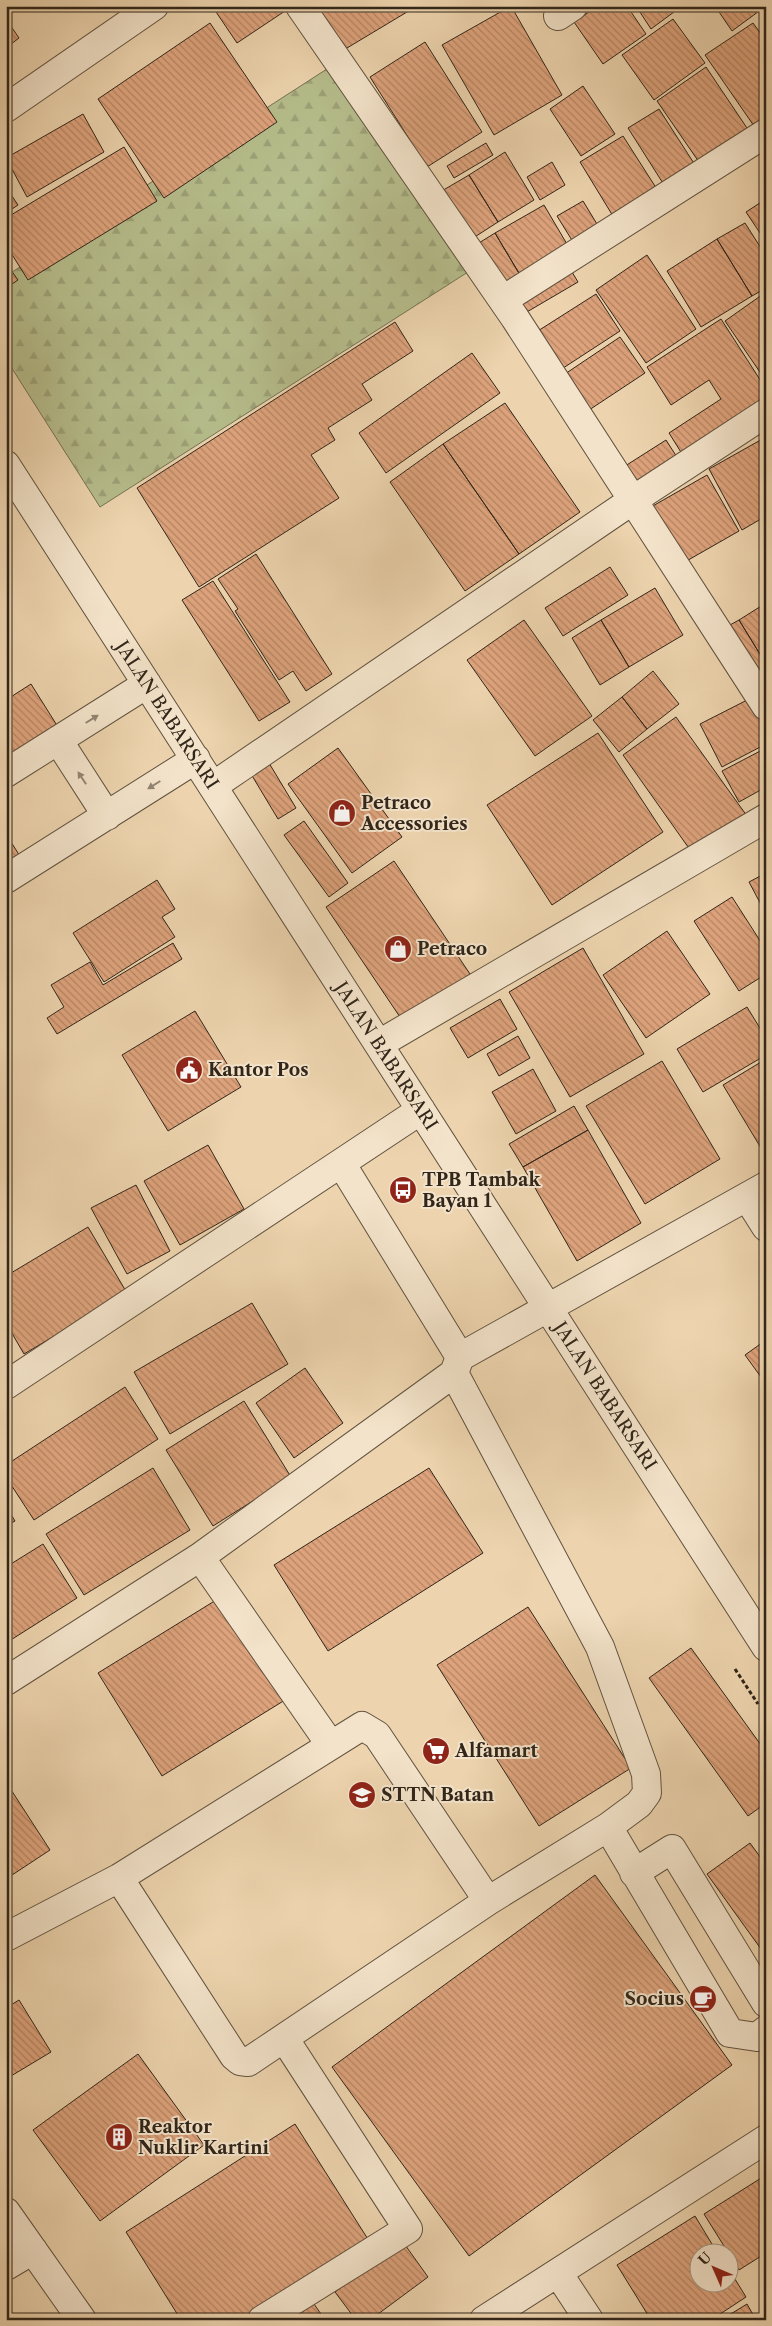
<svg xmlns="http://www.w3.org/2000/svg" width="772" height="2326" font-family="'Libre Caslon Text',serif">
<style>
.forest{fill:url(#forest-firs);stroke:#747253}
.building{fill:url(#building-back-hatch);stroke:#31261a}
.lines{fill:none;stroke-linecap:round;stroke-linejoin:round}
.minor-casing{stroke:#60523f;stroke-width:30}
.path{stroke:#31261a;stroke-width:3;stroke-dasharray:4 2.5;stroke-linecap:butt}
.minor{stroke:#f3e3ca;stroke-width:28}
.oneway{fill:#928472}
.labels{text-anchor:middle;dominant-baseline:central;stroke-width:4;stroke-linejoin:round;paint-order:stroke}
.street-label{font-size:18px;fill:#31261a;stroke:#f3e3ca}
.poi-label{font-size:18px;font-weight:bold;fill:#31261a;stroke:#f3e3ca;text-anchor:start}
</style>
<defs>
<pattern id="forest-firs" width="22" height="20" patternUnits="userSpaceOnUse" patternTransform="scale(1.25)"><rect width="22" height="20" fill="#b6bd8c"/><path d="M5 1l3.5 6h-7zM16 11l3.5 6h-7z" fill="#9da278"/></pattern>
<pattern id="building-back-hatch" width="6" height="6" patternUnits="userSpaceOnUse" patternTransform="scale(1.25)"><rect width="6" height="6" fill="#dea37c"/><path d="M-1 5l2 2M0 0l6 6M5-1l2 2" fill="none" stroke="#b58565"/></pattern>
</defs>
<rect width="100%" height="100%" fill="#edd4ae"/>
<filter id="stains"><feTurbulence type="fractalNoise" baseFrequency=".004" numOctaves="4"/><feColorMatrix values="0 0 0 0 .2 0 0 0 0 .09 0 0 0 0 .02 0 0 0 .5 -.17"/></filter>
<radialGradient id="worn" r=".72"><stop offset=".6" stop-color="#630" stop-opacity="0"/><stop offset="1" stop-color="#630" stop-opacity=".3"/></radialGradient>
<path class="forest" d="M330,67L468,272L100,507L6,359V276Z"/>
<path class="building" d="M212,6H281L285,11L237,43Z
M316,6H417L342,51Z
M511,6L562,95L494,135L442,45Z
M598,6H627L646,34L603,64L574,22Z
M636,6H682L651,29Z
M715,6H766L732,31Z
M6,19L19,38L6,48Z
M673,19L705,63L654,100L622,55Z
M210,23L277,122L164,198L98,99Z
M753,23L766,41V118L754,126L705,55Z
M425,42L482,132L427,167L370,77Z
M706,67L749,131L701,165L657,101Z
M583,86L615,134L581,156L550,109Z
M659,109L697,168L666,188L628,128Z
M83,114L104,152L27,197L6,158Z
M623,136L660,194L616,221L580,162Z
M486,143L493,155L454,178L447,166Z
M124,147L157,201L28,280L6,245V218Z
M505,152L534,200L498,222L469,175Z
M552,162L565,185L540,200L527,177Z
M469,175L498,222L470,240L440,192Z
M6,187L18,205L6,213Z
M766,199V242L746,212Z
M583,201L603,234L578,250L557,216Z
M544,205L571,251L523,280L495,233Z
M745,223L766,256V288L752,296L717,239Z
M495,233L523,280L502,292L474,246Z
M717,239L752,296L701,327L667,271Z
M647,255L696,329L646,363L596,290Z
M6,263L18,280L6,288Z
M569,267L578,282L520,316L512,302Z
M766,292V381L725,321Z
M596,294L620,331L554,374L530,336Z
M721,319L766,389V403L684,457L669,433L721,399L709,380L671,405L647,367Z
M395,322L413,351L362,384L372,400L328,428L335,440L311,455L339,498L199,587L137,488Z
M620,337L645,373L580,416L556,380Z
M472,353L500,393L386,473L359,433Z
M505,403L580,512L519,554L443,444Z
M766,437V516L742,530L709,469Z
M666,440L682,465L638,493L622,468Z
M443,444L519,554L465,591L390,482Z
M707,475L739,531L683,563L651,507Z
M766,527V538L761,530Z
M256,554L332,674L306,691L293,671L279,680L235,611L238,609L218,579Z
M610,567L628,595L563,636L545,608Z
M213,581L290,702L259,721L182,600Z
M655,588L683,635L629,667L601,620Z
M766,603V664L739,620Z
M524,620L592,716L535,756L467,660Z
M601,620L629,667L600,685L572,638Z
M739,620L766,664L749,676L721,630Z
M653,671L679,704L647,729L622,697Z
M31,684L58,727L6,759V700Z
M755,696L766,717V744L722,767L700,724Z
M622,697L647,729L619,752L593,720Z
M676,717L747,816L693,854L623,755Z
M598,733L663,832L552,905L487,805Z
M338,748L402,837L352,873L288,784Z
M766,748V787L739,802L722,771Z
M269,763L296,808L278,819L251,774Z
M304,821L348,883L329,897L284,835Z
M6,834L23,861L6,872Z
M394,861L470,974L402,1020L326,907Z
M766,873V914L749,882Z
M157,880L175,909L162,917L175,937L104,982L73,933Z
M732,897L766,950V974L739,991L694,921Z
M667,931L710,994L646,1038L603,975Z
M173,943L182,959L57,1034L47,1018L64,1007L51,985L90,962L103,985Z
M583,948L644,1054L570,1097L509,992Z
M500,999L517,1029L468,1058L450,1028Z
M747,1007L766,1038V1055L703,1092L677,1049Z
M195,1011L241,1087L168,1131L122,1055Z
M518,1036L530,1058L499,1076L487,1054Z
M766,1059V1152L764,1153L723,1085Z
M662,1061L720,1159L645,1204L586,1106Z
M533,1069L556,1111L516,1134L492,1092Z
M574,1106L588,1130L523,1167L509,1144Z
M588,1130L641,1223L577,1261L523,1167Z
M208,1145L244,1209L180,1245L144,1181Z
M136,1185L170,1251L127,1274L91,1208Z
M88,1227L127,1293L24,1354L6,1323V1276Z
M252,1303L288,1364L170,1434L134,1372Z
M766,1340V1384L745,1355Z
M305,1368L343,1423L294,1458L256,1403Z
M125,1387L158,1439L34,1520L6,1477V1465Z
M244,1401L291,1477L213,1526L166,1450Z
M153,1468L190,1530L84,1595L46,1534Z
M429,1468L483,1553L328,1651L274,1565Z
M6,1506L15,1521L6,1526Z
M43,1544L77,1598L6,1643V1567Z
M221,1597L285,1700L162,1776L98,1673Z
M528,1607L631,1768L539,1826L437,1665Z
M691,1648L766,1752V1803L748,1816L649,1678Z
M6,1782L50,1850L6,1879Z
M750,1843L766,1865V1956L707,1874Z
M595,1875L732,2065L469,2256L332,2067Z
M19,2000L51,2052L6,2079V2008Z
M138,2054L204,2145L100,2221L33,2130Z
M295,2124L371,2244L252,2320H181L126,2232Z
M766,2175V2253L739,2270L704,2214Z
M695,2216L718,2254H700V2284H730V2271L746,2297L711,2320H651L617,2265Z
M403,2242L428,2277L370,2320H356L335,2292Z
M312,2301L325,2320H286Z
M747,2304L756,2320H721Z"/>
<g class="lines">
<g class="minor-casing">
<path id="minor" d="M300,6L515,318L766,706
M558,16L573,6
M6,108L154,6
M503,300L766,133
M6,465L766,1647
M58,740L107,816
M6,773L147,684
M213,786L633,500L766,413
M6,879L196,759
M379,1044L766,818
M341,1163L460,1357
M747,1197L766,1227
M6,1385L421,1110
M200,1557L330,1744
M6,1681L200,1557L454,1373L460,1357L766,1186
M608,1827L730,2033L757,2037L766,2030
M634,1873L672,1849L766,2003
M119,1878L234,2056L240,2061L248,2062L488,1901L608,1827L639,1804L647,1793L646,1774L600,1647L454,1373
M6,1937L119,1878L362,1726L377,1735L488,1901
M6,2212L82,2320
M6,2266L33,2250
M558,2273L589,2320
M262,2320L408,2229L284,2038
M484,2320L766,2139"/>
</g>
<path class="path" d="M735,1669L758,1704"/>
<use href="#minor" class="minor"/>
</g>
<defs><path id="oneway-solid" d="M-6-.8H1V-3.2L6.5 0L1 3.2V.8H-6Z" transform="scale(1.25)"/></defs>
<g class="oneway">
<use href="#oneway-solid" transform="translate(92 719) rotate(-32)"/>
<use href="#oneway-solid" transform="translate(82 778) rotate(-123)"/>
<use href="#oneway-solid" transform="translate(154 785) rotate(148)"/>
</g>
<defs>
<g id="shop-disc" transform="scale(1.4375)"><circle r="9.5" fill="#8f2418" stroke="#f3e3ca"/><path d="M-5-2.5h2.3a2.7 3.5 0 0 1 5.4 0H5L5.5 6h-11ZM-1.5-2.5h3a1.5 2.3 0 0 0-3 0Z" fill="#fff"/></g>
<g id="civic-disc" transform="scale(1.4375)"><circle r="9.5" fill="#8f2418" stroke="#f3e3ca"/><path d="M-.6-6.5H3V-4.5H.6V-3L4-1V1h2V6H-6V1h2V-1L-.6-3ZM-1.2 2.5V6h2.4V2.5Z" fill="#fff"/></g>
<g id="bus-disc" transform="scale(1.4375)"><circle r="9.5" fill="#8f2418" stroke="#f3e3ca"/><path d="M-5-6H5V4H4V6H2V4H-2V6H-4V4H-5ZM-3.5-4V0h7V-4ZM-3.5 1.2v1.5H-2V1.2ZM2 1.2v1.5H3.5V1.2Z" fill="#fff"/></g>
<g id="supermarket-disc" transform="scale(1.4375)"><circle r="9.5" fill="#8f2418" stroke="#f3e3ca"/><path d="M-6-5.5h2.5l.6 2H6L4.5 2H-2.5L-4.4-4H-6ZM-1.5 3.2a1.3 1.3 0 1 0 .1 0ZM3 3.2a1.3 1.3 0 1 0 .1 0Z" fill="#fff"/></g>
<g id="university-disc" transform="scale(1.4375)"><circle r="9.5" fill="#8f2418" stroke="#f3e3ca"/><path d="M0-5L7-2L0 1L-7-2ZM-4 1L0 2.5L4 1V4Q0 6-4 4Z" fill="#fff"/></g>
<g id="cafe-disc" transform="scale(1.4375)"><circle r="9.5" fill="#8f2418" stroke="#f3e3ca"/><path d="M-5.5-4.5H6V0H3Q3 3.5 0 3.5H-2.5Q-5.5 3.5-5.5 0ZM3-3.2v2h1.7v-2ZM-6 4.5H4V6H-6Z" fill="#fff"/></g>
<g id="building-disc" transform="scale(1.4375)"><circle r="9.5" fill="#8f2418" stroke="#f3e3ca"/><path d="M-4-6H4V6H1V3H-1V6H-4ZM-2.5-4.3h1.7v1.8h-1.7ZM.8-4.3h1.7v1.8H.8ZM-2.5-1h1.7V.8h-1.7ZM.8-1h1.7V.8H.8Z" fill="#fff"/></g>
</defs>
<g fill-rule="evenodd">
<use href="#shop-disc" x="342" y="813"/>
<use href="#shop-disc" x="398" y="949"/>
<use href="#civic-disc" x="189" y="1070"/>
<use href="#bus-disc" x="403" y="1190"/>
<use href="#supermarket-disc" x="436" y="1751"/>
<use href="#university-disc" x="362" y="1795"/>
<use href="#cafe-disc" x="703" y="1999"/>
<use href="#building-disc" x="119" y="2137"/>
</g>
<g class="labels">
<g class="street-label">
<text transform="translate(167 715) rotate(57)">JALAN BABARSARI</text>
<text transform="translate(386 1056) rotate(57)">JALAN BABARSARI</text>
<text transform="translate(605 1396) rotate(57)">JALAN BABARSARI</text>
</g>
<g class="poi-label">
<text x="361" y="803">Petraco<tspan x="361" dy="21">Accessories</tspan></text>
<text x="417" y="949">Petraco</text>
<text x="208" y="1070">Kantor Pos</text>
<text x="422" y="1180">TPB Tambak<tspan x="422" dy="21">Bayan 1</tspan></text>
<text x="455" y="1751">Alfamart</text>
<text x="381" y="1795">STTN Batan</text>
<text x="684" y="1999" text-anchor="end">Socius</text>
<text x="138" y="2127">Reaktor<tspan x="138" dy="21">Nuklir Kartini</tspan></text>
</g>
</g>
<rect width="772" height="2326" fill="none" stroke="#edd4ae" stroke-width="25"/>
<rect x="8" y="8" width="757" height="2311" fill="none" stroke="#31261a" stroke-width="2.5"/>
<rect x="12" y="12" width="747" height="2301" fill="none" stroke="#31261a"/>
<g transform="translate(714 2268) rotate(315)"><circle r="24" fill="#f3e3ca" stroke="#a59784"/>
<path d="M0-4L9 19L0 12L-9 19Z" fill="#8f2418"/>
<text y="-8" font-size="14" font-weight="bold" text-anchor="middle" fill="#31261a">U</text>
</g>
<rect width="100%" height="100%" filter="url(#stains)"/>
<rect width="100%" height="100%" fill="url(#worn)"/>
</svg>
